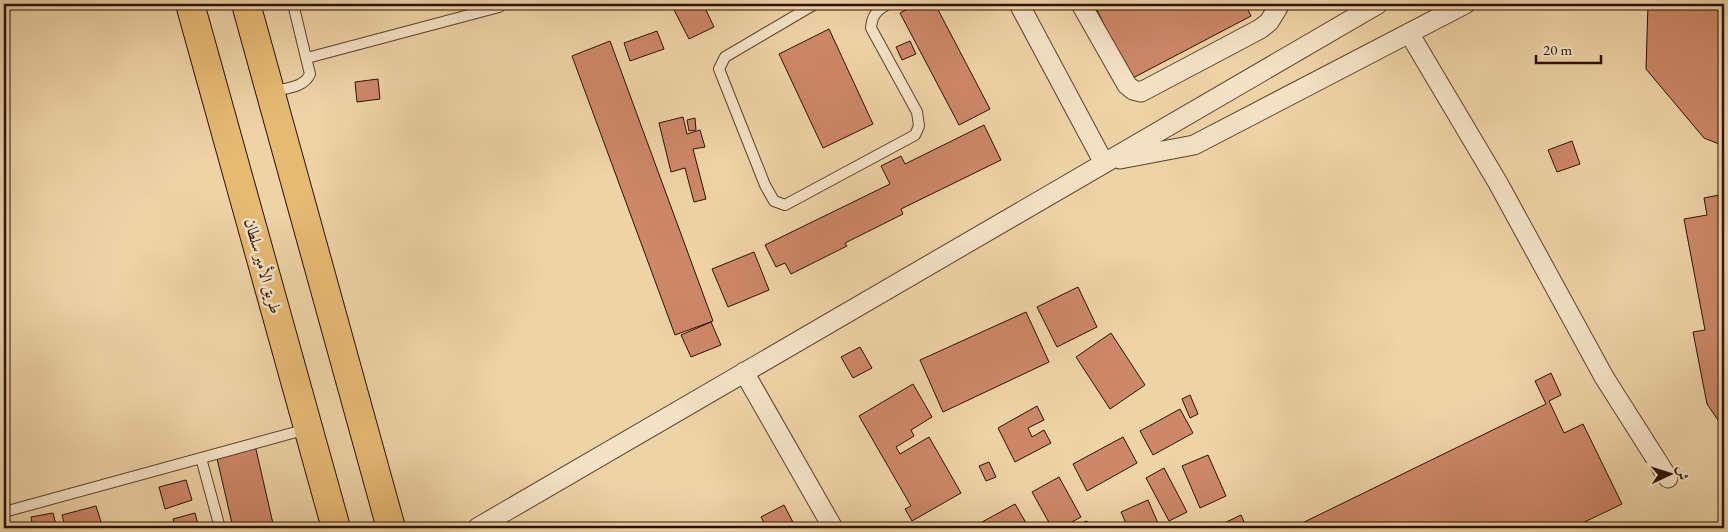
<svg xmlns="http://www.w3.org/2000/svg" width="1728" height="532" font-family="'EB Garamond',Amiri,serif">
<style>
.building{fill:#cd8769;stroke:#2b1202}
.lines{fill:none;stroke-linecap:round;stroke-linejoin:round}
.service-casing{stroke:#5c422b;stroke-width:12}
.minor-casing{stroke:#5c422b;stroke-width:21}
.primary-casing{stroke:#2b1202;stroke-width:30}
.service{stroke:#f4e2c6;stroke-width:10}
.minor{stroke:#f4e2c6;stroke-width:19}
.primary{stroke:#e7ba74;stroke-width:28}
.labels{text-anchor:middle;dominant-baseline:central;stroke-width:5;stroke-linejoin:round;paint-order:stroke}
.street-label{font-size:16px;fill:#2b1202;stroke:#f4e2c6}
</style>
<rect width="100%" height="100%" fill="#eed3a7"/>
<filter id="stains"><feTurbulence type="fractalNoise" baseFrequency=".004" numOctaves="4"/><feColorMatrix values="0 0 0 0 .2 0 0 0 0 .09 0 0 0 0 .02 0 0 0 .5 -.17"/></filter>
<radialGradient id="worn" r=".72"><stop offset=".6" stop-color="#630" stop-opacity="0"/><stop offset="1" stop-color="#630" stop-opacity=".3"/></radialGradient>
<path class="building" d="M671,4H718L706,10L714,27L689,39Z
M917,4H935L990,109L959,125L900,13Z
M1094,4H1245L1251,16L1131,79Z
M1648,4H1724V146L1704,138L1646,69Z
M829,29L873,124L823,148L779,54Z
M657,31L664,49L630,61L624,43Z
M610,41L713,321L675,335L572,56Z
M910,41L916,54L902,60L896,47Z
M378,79L380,99L357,102L355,82Z
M683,117L687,134L700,130L705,147L693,149L706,199L694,202L685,168L671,172L659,123Z
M695,118L696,130L689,131L687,120Z
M984,125L1001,160L901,209L903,214L845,243L847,246L791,274L785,263L776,267L765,245L890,184L881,166L901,156L905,164Z
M1572,141L1580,164L1557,172L1548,150Z
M1724,184V429L1707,404L1693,332L1705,330L1684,219L1707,215L1704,198L1724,194L1722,185Z
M754,252L769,290L728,307L712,269Z
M1078,287L1097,327L1057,347L1037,307Z
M1026,312L1049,362L943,412L920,360Z
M711,322L721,345L691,357L681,335Z
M1111,333L1145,385L1110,409L1076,357Z
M860,347L872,368L853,378L841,357Z
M1551,373L1561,395L1549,401L1564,433L1583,424L1622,504L1572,528H1292L1546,404L1535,381Z
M913,384L932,417L911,430L914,436L896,447L900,454L929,437L961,493L912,521L905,509L911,506L859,416Z
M1190,395L1198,414L1190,418L1182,399Z
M1037,406L1044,420L1028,428L1032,437L1044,430L1051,443L1015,462L998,428Z
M1180,409L1193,433L1153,455L1140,431Z
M1123,437L1137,463L1087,491L1073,464Z
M255,445L274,528H233L216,454Z
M1208,455L1226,496L1200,508L1182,466Z
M989,462L996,477L986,481L979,466Z
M1164,468L1187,512L1169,521L1146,478Z
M1059,477L1081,517L1061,528H1052L1032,492Z
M186,480L192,500L165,509L159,487Z
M1148,500L1160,528H1128L1121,512Z
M1015,504L1029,528H971Z
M784,505L796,528H767L761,517Z
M96,506L102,525L91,528H59L65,527L62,515Z
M53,513L56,525L33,528L31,517Z
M195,513L199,528H175L173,519Z
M1241,515L1247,528H1214Z
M1087,521L1090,528H1068Z"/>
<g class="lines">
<g class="service-casing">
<path id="service" d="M815,4L725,57L719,69L765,185L774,201L785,205L915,135L919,126L917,112L871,28C872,15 877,10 888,4
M307,58L499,7L503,4
M271,92C285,88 304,88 310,74L293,4
M201,458L220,528
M4,512L307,429"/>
</g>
<g class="minor-casing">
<path id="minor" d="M1019,4L1104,163
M1081,4L1127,85L1133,90L1141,92L1260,29L1269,22L1280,4
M1409,33L1498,183L1604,377L1668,478
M1120,159L1194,145L1465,4
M744,372L833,528
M477,528L1378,4"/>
</g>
<g class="primary-casing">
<path id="primary" d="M190,4L336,528
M246,4L391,528"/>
</g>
<use href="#service" class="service"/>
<use href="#minor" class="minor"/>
<use href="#primary" class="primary"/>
</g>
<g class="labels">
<g class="street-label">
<text transform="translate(263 266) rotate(74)">طريق الأمير سلطان</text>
</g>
</g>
<rect width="1728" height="532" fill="none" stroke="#eed3a7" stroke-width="20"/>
<rect x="5" y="5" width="1718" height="522" fill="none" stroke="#2b1202" stroke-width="2.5"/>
<rect x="10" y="10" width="1708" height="512" fill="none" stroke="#2b1202"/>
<g transform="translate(1670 474) rotate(86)" stroke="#f4e2c6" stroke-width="4" paint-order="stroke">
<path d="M0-4L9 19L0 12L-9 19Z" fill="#2b1202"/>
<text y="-8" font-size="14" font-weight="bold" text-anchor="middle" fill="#2b1202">ش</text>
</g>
<path d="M1536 55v8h65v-8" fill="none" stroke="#2b1202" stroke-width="2.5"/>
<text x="1543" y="55" font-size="15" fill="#2b1202" stroke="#f4e2c6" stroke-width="4" paint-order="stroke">20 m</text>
<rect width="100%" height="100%" filter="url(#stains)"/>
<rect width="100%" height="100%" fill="url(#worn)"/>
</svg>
